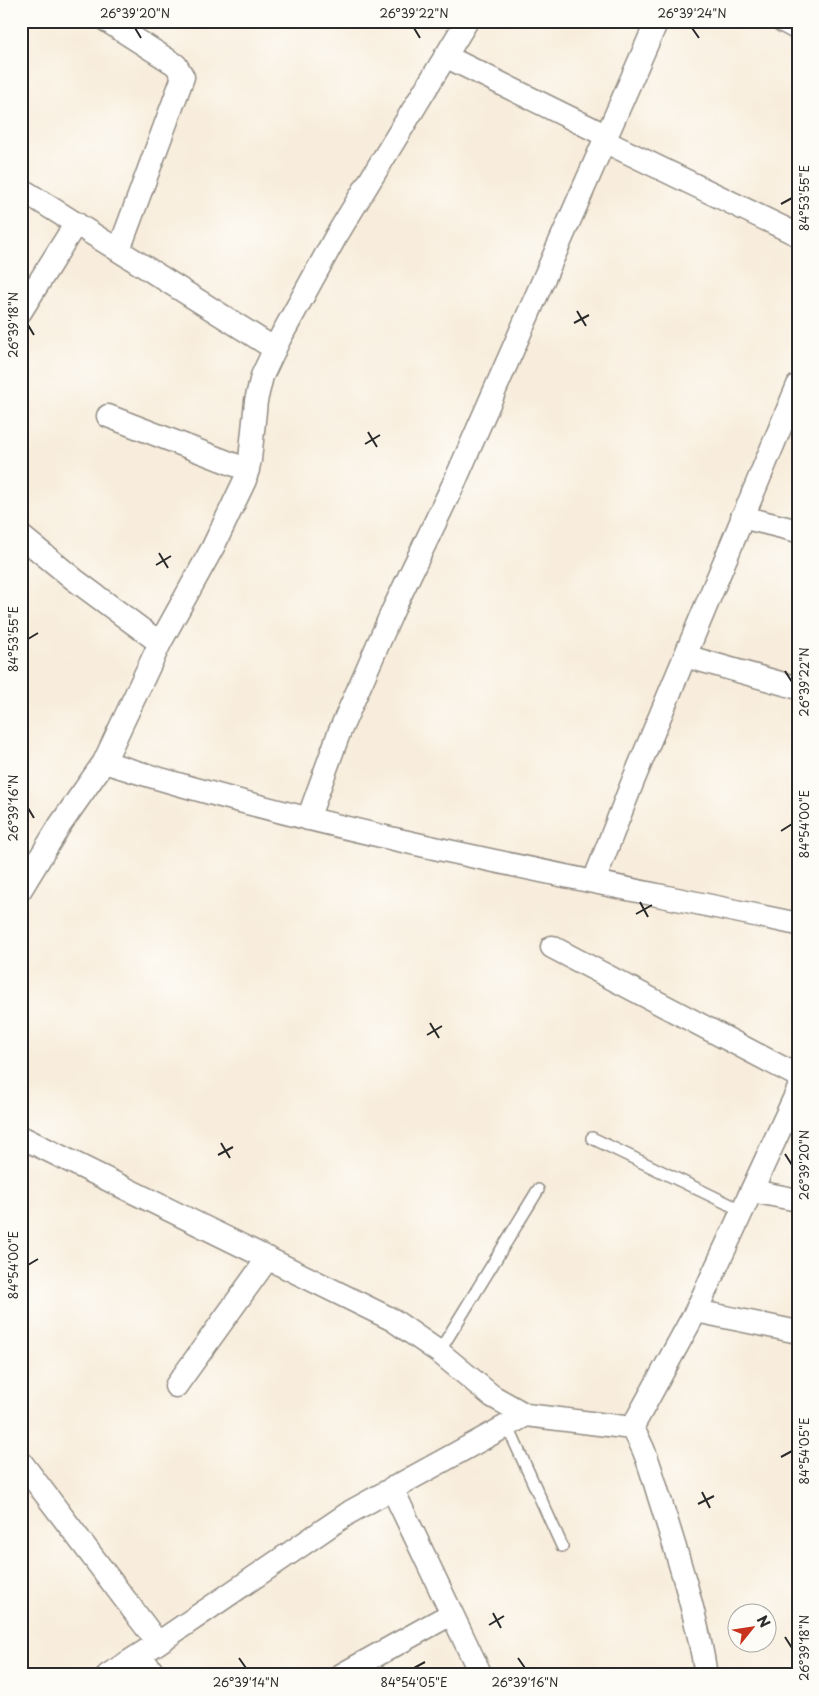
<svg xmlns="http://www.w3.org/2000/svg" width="819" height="1696" font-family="'Playpen Sans',sans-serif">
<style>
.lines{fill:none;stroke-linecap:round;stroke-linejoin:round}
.lane-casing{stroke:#928c84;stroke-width:14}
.street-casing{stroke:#928c84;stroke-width:25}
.lane{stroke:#fff;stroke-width:11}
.street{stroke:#fff;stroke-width:22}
.ticks{fill:none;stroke:#2b2b2b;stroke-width:2}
.neatline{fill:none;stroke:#2b2b2b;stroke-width:2}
.ticks-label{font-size:12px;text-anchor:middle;fill:#2b2b2b}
</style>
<rect width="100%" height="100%" fill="#fdfcf7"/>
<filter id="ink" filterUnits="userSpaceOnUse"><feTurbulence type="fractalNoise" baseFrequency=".02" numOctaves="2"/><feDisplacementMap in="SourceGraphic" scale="10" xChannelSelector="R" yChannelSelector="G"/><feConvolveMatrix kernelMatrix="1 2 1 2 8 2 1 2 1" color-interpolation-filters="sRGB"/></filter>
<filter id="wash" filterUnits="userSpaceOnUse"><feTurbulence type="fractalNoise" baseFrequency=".0096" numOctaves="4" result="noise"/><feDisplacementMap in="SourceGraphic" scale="20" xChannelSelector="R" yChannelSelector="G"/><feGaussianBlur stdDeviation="1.12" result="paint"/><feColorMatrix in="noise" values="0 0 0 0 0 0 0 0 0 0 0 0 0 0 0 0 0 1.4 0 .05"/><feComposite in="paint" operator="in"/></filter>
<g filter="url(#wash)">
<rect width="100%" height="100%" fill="#f8eddc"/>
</g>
<g filter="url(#ink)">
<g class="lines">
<g class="lane-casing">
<path id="lane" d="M592,1138L743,1211
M439,1352L538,1190
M507,1425L562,1546"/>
</g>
<g class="street-casing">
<path id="street" d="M107,21L176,65L183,77L119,250
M783,21L798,29
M445,56L607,136
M604,141L798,235
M21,189L275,349
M21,311L76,223
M108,416L248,470
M742,517L798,531
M21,536L75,580L160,643
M685,656L798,688
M104,762C331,833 565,875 798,924
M308,819L339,733L394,608L455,481L657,21
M594,881L633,781L798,385
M21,889L60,825L104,762L160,643L213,547L245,480L250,460L256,401L262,376L279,340L335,238L467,21
M552,947L798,1076
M21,1137L393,1320L439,1352L492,1396L526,1415L632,1428C647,1451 653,1478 661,1503C679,1560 697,1616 706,1675
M752,1191L798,1200
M696,1311L798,1332
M176,1386L268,1258
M632,1428L696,1311L798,1090
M21,1462L158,1643
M392,1488L481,1675
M140,1655L155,1675
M108,1675L158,1643L350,1512L526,1415
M341,1675L451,1614"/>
</g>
<use href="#lane" class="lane"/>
<use href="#street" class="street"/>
</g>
</g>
<path class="ticks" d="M135,28L141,38M414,28L420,38M692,28L699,38M781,204L792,198M577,311L586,326M574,323L589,315M28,325L34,335M368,432L377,447M365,444L380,435M159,553L168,568M156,565L171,556M28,639L38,633M785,671L792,682M28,808L34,818M781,831L792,824M640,902L648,917M636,914L652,905M430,1023L439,1038M427,1035L442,1026M221,1143L230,1158M785,1154L792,1165M218,1155L233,1147M28,1265L38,1259M781,1457L792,1451M702,1492L710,1508M698,1504L714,1496M493,1613L501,1628M489,1625L504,1616M785,1637L792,1648M239,1658L246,1668M518,1658L525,1668M414,1668L425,1662"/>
<rect width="819" height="1696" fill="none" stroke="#fdfcf7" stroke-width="55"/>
<g transform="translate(752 1628) rotate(60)"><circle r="24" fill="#fdfcf7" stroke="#a9a8a5"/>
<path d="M0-4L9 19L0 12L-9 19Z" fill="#c8321e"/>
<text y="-8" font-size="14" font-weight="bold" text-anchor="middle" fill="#2b2b2b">N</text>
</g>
<rect x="28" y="28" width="764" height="1640" class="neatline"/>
<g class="ticks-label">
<text x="135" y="18">26°39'20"N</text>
<text x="414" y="18">26°39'22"N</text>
<text x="692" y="18">26°39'24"N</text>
<text transform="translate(805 198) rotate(-90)" y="4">84°53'55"E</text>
<text transform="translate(14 325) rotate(-90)" y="4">26°39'18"N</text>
<text transform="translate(14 639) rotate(-90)" y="4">84°53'55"E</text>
<text transform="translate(805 682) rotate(-90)" y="4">26°39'22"N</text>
<text transform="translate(14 808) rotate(-90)" y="4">26°39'16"N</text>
<text transform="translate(805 824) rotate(-90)" y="4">84°54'00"E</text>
<text transform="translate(805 1165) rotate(-90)" y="4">26°39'20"N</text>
<text transform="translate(14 1265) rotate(-90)" y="4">84°54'00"E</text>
<text transform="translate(805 1451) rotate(-90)" y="4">84°54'05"E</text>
<text transform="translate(805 1648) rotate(-90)" y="4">26°39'18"N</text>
<text x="246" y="1687">26°39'14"N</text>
<text x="414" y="1687">84°54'05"E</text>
<text x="525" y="1687">26°39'16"N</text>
</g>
</svg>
